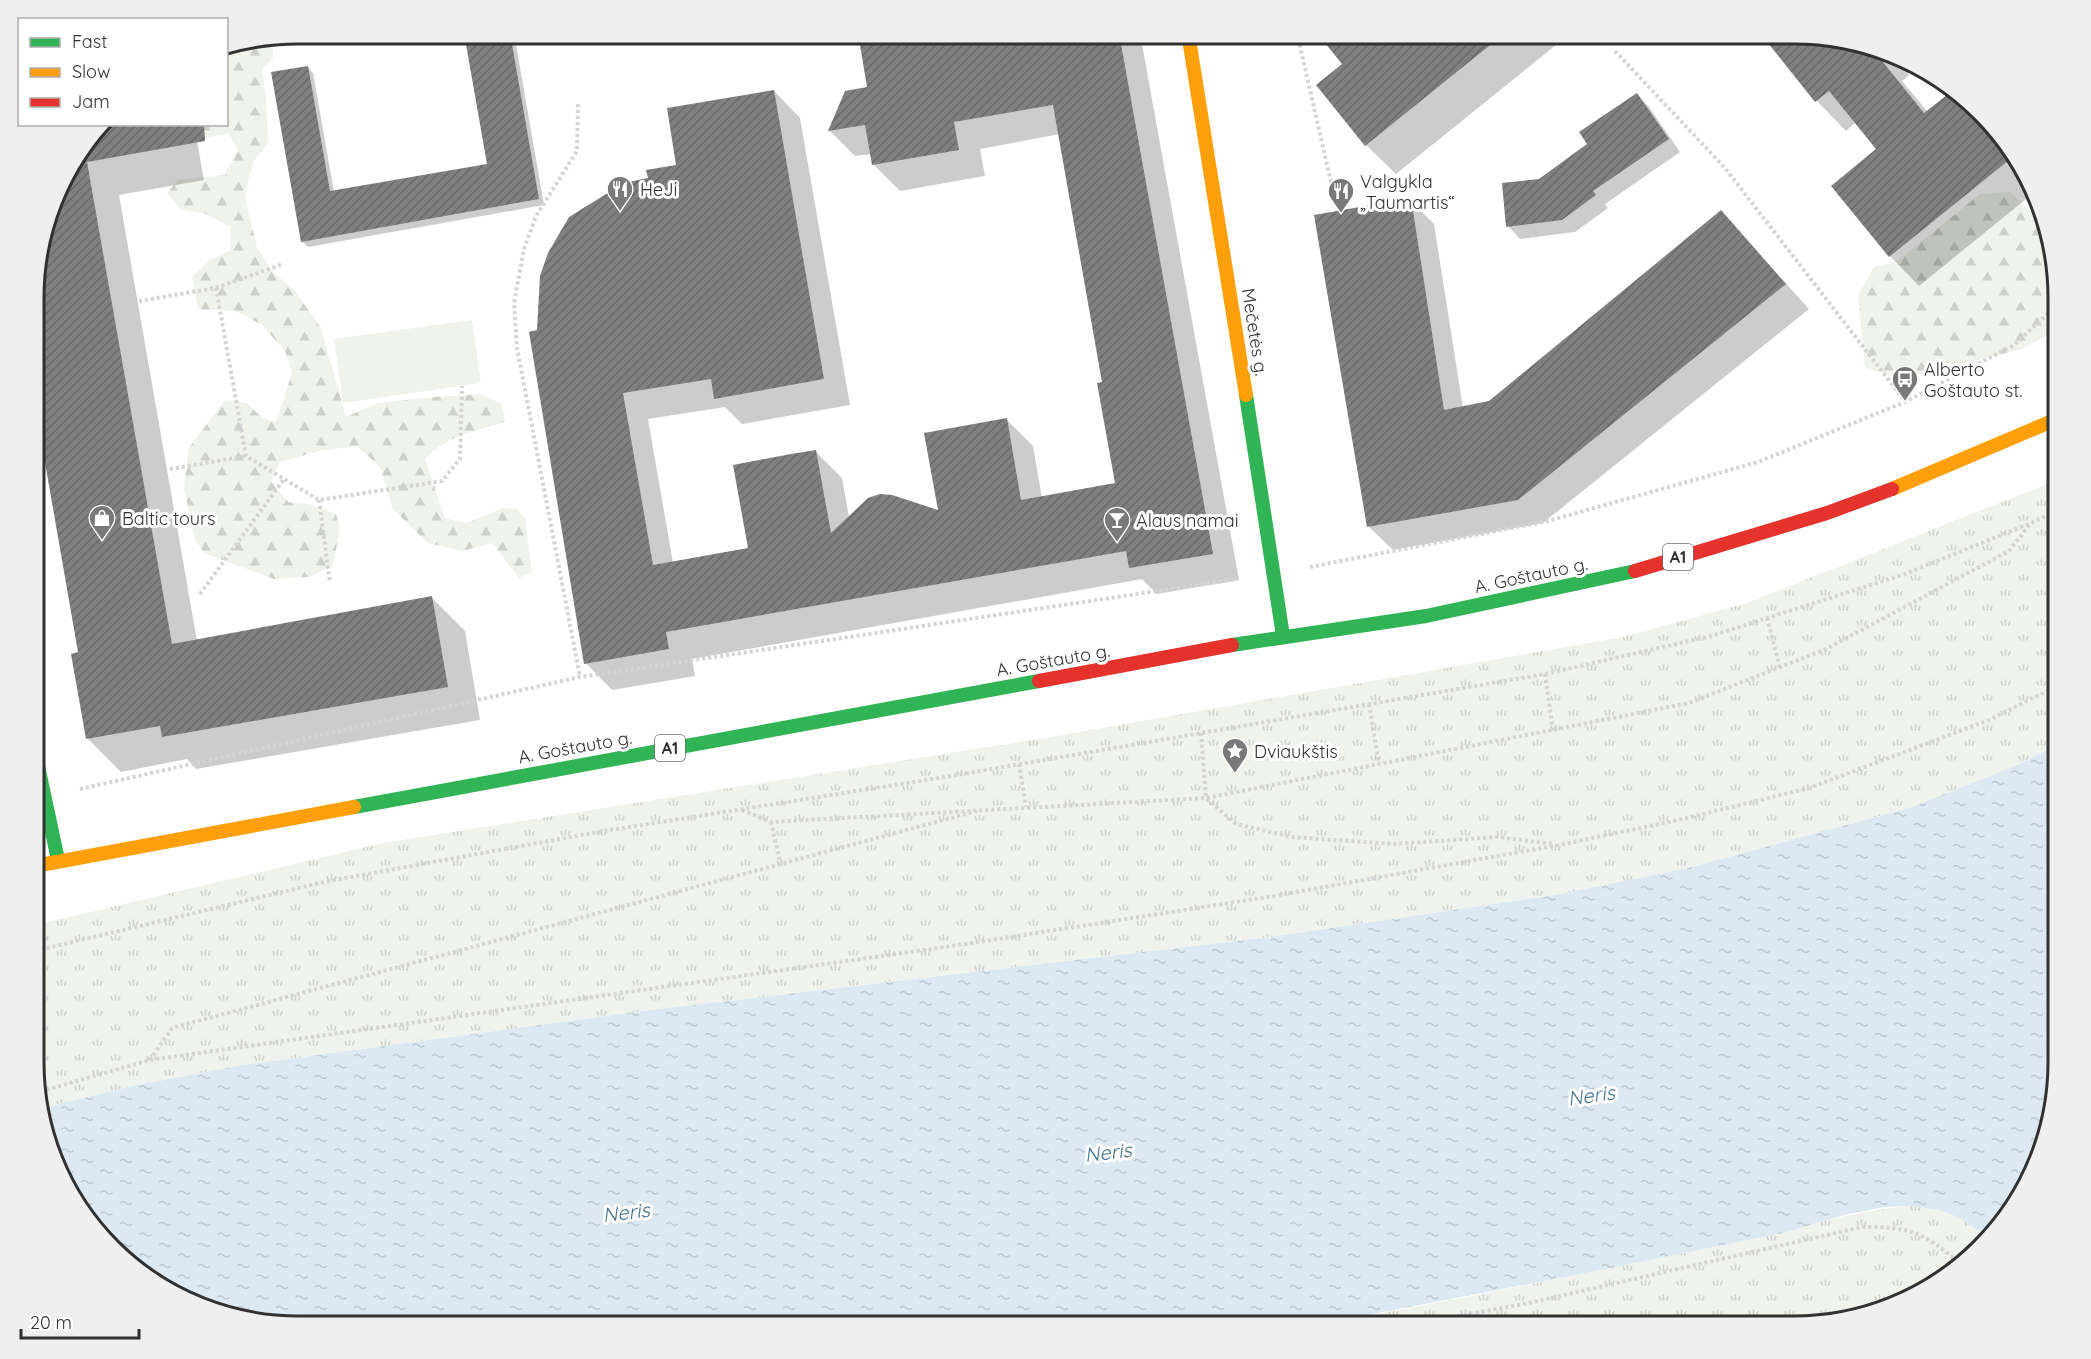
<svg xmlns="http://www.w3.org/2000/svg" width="2091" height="1359" font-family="Quicksand,sans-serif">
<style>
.grass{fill:url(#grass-tufts)}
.forest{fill:url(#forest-firs)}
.park{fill:#f0f3ec}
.water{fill:url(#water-ripples)}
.pier{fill:#fff}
.shadow{fill:#0003}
.building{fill:url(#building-hatch)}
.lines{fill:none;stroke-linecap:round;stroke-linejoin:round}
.path{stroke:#d4d4d4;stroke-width:4;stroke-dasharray:3 3;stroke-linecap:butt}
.fast{stroke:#30b455;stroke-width:14}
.slow{stroke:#ff9f0a;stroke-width:14}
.jam{stroke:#e5322d;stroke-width:14}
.labels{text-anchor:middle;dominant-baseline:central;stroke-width:6;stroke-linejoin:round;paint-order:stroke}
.shield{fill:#fff;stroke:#6f6f6f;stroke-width:1.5}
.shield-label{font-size:16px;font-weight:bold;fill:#313131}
.poi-label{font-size:18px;fill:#313131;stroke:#fff;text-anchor:start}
.street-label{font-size:18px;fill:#313131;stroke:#fff}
.water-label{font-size:20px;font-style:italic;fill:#417191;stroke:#fff}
.rim{fill:none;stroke:#313131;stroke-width:3}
</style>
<defs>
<pattern id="grass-tufts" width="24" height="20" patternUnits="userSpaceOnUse" patternTransform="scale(1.5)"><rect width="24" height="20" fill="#f0f3ec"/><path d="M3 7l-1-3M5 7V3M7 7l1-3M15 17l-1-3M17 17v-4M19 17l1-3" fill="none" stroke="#ced1cb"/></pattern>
<pattern id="forest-firs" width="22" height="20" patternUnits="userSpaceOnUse" patternTransform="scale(1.5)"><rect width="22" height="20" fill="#f0f3ec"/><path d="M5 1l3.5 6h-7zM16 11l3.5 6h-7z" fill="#ced1cb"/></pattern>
<pattern id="water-ripples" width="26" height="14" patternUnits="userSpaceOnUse" patternTransform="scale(1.5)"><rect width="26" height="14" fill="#dce9f2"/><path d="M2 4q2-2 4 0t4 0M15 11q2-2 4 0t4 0" fill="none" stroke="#bdc8d0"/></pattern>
<pattern id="building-hatch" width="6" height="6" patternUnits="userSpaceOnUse" patternTransform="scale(1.5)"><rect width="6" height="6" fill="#808080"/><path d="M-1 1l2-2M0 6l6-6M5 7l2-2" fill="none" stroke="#696969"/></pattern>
</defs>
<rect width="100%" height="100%" fill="#fff"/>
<path class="grass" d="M2057,480V745L2013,767L1909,808L1688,868L1555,895L1270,937L643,1011L242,1065L127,1087L40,1109L35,1095V925L383,843L1045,738L1623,637L1747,603Z
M1911,1206L1939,1210L1960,1218L1985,1235L1925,1291L1810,1325L1310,1326C1453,1301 1595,1271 1738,1242C1796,1230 1852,1210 1911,1206Z"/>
<path class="forest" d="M258,44L273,46V58L262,69L266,98L268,144L253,162L245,196L257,248L274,273L295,291L321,328L346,417L378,403L434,397L481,394L502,404L505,422C477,431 445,436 425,459L445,518L466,523L503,508L517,509L525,518L532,572L519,578L492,543L462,551L428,543L393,509L380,467L357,446L319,451L280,462L271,481L288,502L309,504L336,514L340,529L333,565L310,577L274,579L204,553L195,540L184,489L188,449L225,400L247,403L262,418L276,422L292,373L285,351L262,325L236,311L198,309L192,277L210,260L231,250L230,227L206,214L181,209L167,193L178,180L225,175L238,150L228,133L199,140L181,125L226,124L227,50Z
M2010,192L2038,218L2057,281V330L2022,349L1905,378L1865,368L1858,295L1874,267L1899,260L1980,194Z"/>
<path class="park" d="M472,320L481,383L343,403L334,339Z"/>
<path class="water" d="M2057,745V1078L2044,1147L2013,1209L1985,1235L1960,1218L1939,1210L1911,1206L1885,1207L1848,1214L1783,1233L1576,1275L1310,1326H298L213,1312L150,1281L69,1194L40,1109L127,1087L242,1065L643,1011L1270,937L1555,895L1688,868L1909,808L2013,767Z"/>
<path class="pier" d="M931,1317L932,1326H852Z"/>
<path class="shadow" d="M465,33H514L544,205L308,247L302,241L307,67L313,73L334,192L488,165Z
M859,33H1140L1239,580L1157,594L1142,579L692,659L695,676L612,690L586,663L538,331L649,179L677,167L774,91L800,118L850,405L742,424L725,407L648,419L673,563L750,550L816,452L842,478L849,517L939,512L1007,420L1033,446L1042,498L1117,485L1104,384L1060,134L980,149L985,176L900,191L874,165L872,154L855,156L829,130L869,88Z
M1319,33H1571L1396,174L1366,145L1318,85L1344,64Z
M1761,33H1793L1878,47L1893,54L1909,75L1902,81L1928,112L1953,92L2023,166L2031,195L1919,286L1890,256L1878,150L1856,122L1846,131L1817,101Z
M1637,95L1649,107L1680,152L1605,204L1608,208L1575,232L1520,239L1508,226L1539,180L1589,144Z
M103,124H194L204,180L119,195L197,641L432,598L465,631L480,720L196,769L187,759L121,772L88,739L35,264Z
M1410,200L1434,224L1463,408L1490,403L1721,212L1809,309L1543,523L1393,550L1368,526Z"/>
<path class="building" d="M464,33H510L539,199L301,242L271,72L308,66L330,191L487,164Z
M858,33H1119L1213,554L1129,568L1126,551L666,632L669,649L584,664L529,332L537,330L540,276L548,253L569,217L624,183L648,178L646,170L676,165L667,108L774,90L824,379L714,399L711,379L623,393L653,565L748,548L733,465L791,454L816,450L831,533L868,498L880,494L892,495L938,510L924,433L1007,418L1021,500L1115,483L1097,383L1102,382L1053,105L954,122L959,150L872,165L865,125L828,131L845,91L867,87Z
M1317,33H1505L1365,146L1316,85L1342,64Z
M1760,33H1793L1870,46L1924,113L1952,91L2014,156L1889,257L1831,186L1876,149L1829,91L1815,102Z
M1637,93L1669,139L1593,191L1596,195L1562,220L1506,227L1502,183L1539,179L1587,144L1579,132Z
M103,124H204L205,141L87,162L172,644L432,596L448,687L162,737L160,726L86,739L71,654L78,652L35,405V264L60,180Z
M1411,198L1444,410L1489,401L1721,210L1786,284L1518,500L1367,527L1314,215Z"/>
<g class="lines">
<path class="path" d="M1297,33L1333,191
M1615,51L1725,168L1905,401
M578,104L577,151L536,216L524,249L514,303L517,348L580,677
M216,288L283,264
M139,301L216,288L246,456L319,500L442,481L460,459L462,386
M170,469L246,456
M319,500L330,583
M1310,567L1548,521L1758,462L1905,402L2014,345L2057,305
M200,594L284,479
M1767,618L1780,668
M1545,674L1553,730
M1369,704L1379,764
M1201,733L1206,798L1236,824L1291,837L1394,844L1497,837L1554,844
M1019,764L1026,807
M80,789L580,677L1238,579
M742,810L771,822L1206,798L1689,703L1826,649L2009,551L2030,524
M771,822L781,866
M35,951L324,882L598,832L945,777L1545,674L1711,636L1905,574L2031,523L2057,510
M150,1060L172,1028L977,811
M35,1093L150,1060L959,945L1274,896L1559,845L1683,819L1809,788L1989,720L2057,686
M1405,1326L1529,1303L1862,1227C1909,1227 1921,1231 1957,1261"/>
<path class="fast" d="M1246,395L1283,636
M1232,645L1426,616L1635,571
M35,752L58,860
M354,807L1039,681"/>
<path class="slow" d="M1188,33L1246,395
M1892,489L2057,419
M35,866L354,807"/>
<path class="jam" d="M1635,571L1827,513L1892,489
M1039,681L1232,645"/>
</g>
<defs>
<g id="restaurant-pin" transform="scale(1.35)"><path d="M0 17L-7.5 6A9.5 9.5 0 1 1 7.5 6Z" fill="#797979" stroke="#fff"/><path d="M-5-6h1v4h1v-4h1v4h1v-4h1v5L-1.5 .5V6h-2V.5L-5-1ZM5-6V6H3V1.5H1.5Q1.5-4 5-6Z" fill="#fff"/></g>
<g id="bus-pin" transform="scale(1.35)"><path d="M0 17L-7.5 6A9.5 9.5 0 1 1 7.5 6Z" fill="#797979" stroke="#fff"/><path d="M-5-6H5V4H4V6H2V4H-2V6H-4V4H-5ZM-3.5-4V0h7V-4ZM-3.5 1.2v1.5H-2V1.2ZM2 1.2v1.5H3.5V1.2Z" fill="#fff"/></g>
<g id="shop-pin" transform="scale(1.35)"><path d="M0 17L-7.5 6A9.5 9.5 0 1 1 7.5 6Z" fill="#797979" stroke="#fff"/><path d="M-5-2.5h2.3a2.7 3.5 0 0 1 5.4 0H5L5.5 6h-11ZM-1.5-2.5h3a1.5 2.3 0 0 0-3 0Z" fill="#fff"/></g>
<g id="bar-pin" transform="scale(1.35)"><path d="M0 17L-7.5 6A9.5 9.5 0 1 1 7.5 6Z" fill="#797979" stroke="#fff"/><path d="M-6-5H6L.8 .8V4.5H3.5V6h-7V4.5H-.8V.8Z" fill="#fff"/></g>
<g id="sight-pin" transform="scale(1.35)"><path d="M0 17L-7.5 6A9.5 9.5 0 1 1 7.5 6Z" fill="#797979" stroke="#fff"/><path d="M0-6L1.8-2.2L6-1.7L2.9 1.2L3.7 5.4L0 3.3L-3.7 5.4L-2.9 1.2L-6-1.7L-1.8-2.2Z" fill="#fff"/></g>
</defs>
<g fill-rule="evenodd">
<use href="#restaurant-pin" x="620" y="189"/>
<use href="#restaurant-pin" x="1341" y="191"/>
<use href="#bus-pin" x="1905" y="379"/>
<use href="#shop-pin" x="102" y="518"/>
<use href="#bar-pin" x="1117" y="520"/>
<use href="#sight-pin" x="1235" y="751"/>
</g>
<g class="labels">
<g class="shield">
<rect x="1663" y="544" width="30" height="26" rx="4.5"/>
<rect x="655" y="735" width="30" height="26" rx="4.5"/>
</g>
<g class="shield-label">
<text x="1678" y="557">A1</text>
<text x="670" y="748">A1</text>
</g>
<g class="poi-label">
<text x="1360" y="181">Valgykla<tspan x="1360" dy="21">„Taumartis“</tspan></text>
<text x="640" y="189">HeJi</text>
<text x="1924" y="369">Alberto<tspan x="1924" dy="21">Goštauto st.</tspan></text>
<text x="122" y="518">Baltic tours</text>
<text x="1136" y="520">Alaus namai</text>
<text x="1254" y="751">Dviaukštis</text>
</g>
<g class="street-label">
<text transform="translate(1255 332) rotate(81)">Mečetės g.</text>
<text transform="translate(1531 575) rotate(-12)">A. Goštauto g.</text>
<text transform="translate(1053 660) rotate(-10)">A. Goštauto g.</text>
<text transform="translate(575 747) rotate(-10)">A. Goštauto g.</text>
</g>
<g class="water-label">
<text transform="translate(1591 1095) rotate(-8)">Neris</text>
<text transform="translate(1108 1152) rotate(-7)">Neris</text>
<text transform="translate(626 1212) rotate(-7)">Neris</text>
</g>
</g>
<path d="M0 0H2091V1359H0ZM298 44H1794A254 254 0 0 1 2048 298V1062A254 254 0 0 1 1794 1316H298A254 254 0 0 1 44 1062V298A254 254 0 0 1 298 44Z" fill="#efefef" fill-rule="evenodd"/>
<path class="rim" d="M298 44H1794A254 254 0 0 1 2048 298V1062A254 254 0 0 1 1794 1316H298A254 254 0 0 1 44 1062V298A254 254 0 0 1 298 44Z"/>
<rect x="18" y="18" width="210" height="108" fill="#ffffff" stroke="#adadad" stroke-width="1.5"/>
<rect x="30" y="38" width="30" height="9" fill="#30b455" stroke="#adadad" stroke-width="1.5"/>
<text x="72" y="48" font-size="18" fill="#313131">Fast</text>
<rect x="30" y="68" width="30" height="9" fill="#ff9f0a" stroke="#adadad" stroke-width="1.5"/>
<text x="72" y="78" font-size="18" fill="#313131">Slow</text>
<rect x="30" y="98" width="30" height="9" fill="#e5322d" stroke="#adadad" stroke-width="1.5"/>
<text x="72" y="108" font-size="18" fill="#313131">Jam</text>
<path d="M21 1329v9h118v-9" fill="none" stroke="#313131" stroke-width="3"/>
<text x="30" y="1329" font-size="18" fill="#313131" stroke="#ffffff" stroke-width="4.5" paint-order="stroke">20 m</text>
</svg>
